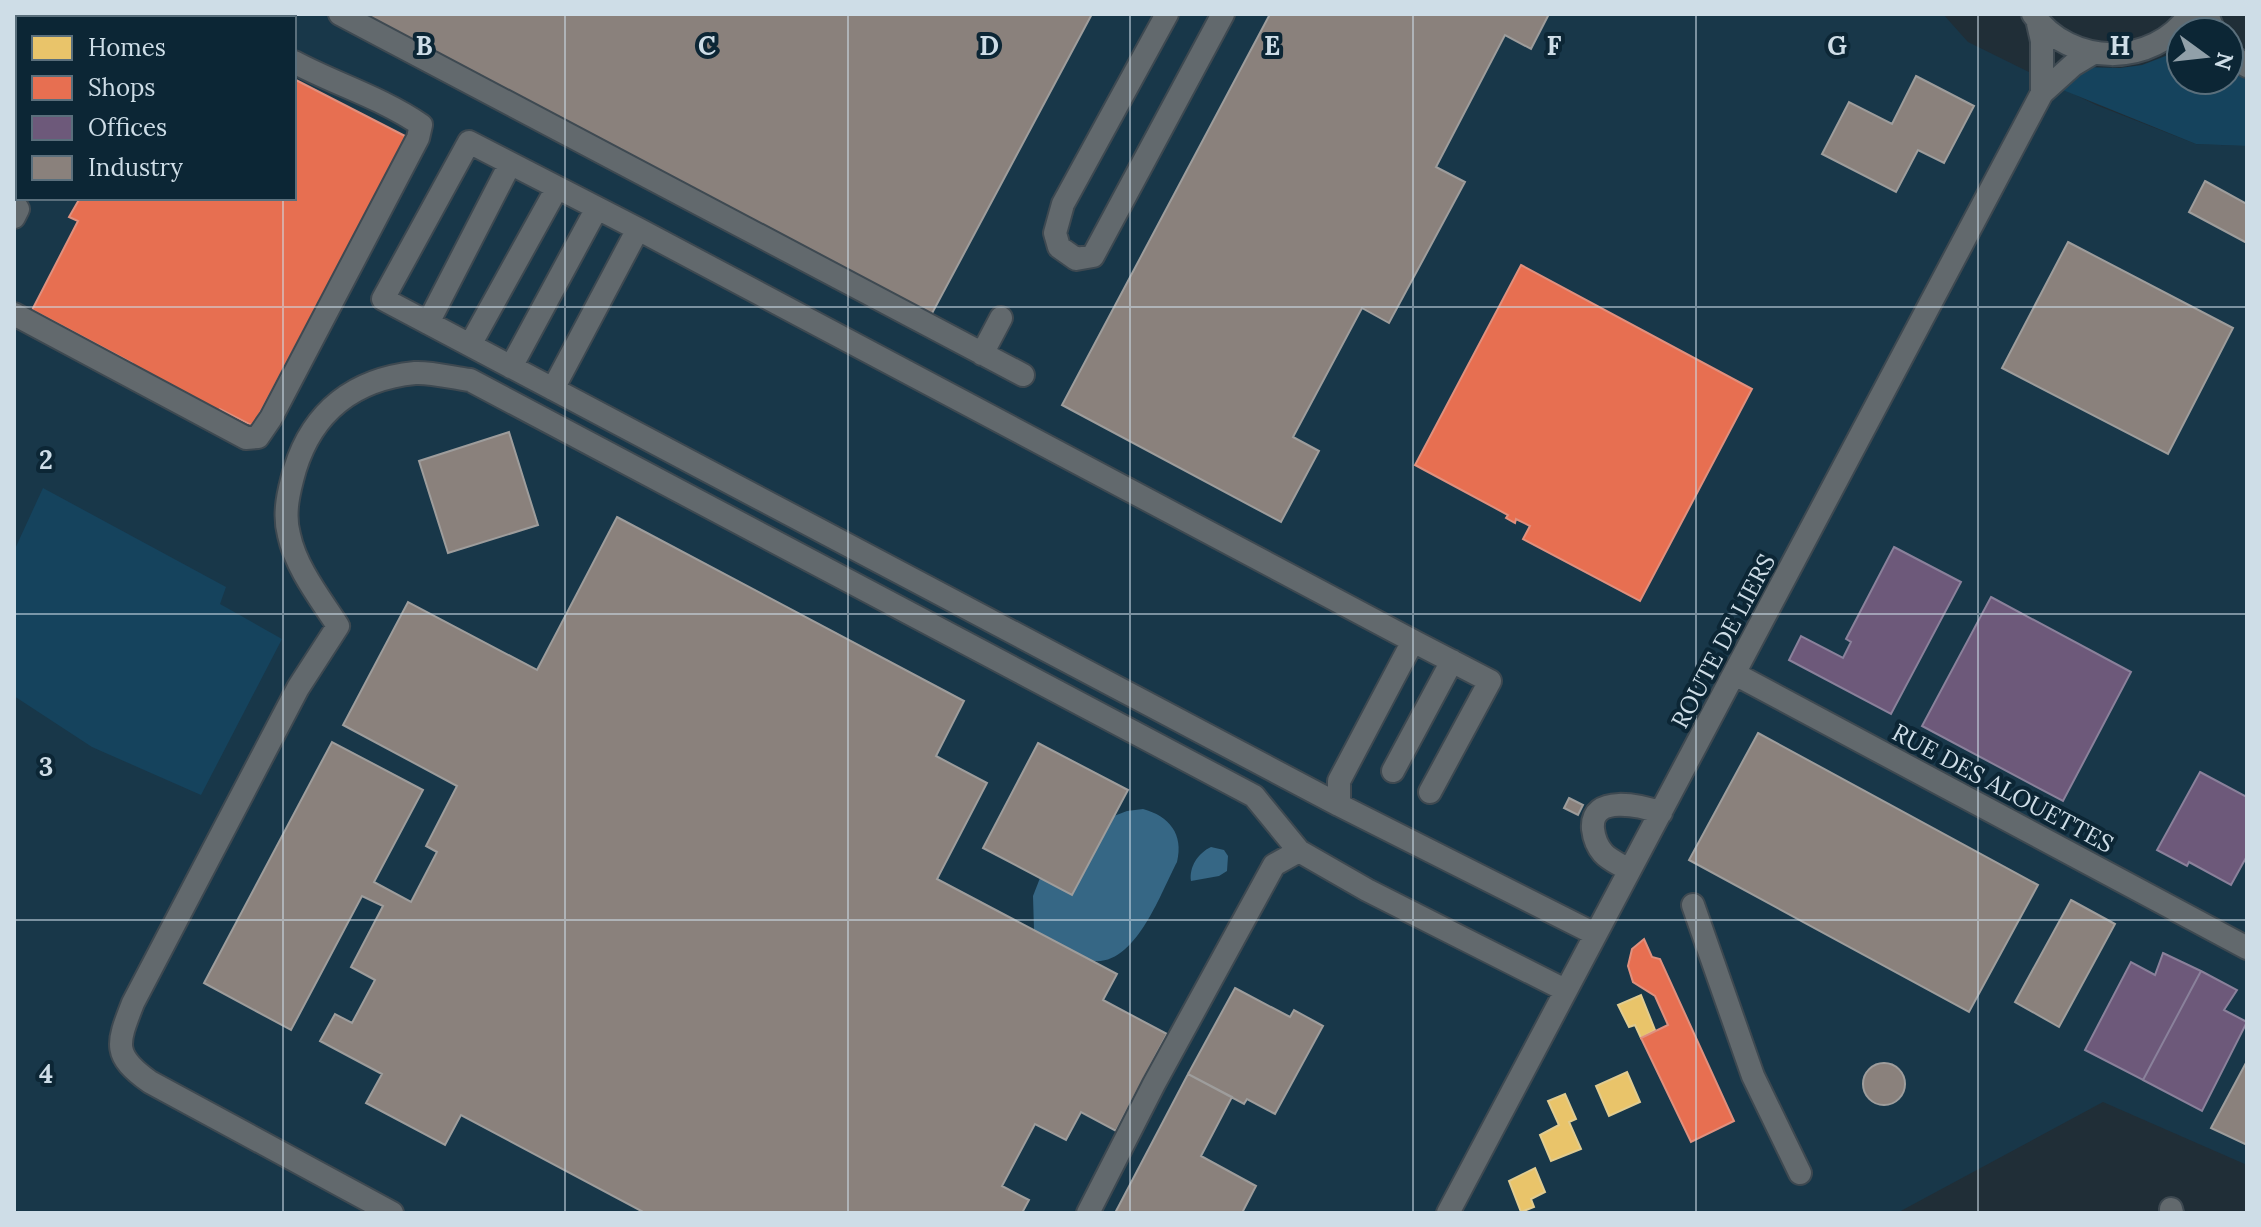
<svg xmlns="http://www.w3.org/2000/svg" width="2261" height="1227" font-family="Lora,serif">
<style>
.built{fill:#183749;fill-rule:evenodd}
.green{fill:#15435d}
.water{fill:#366785}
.homes{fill:#e9c46a;stroke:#e1cc90;stroke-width:2}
.shops{fill:#e76f51;stroke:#e0907e;stroke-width:2}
.offices{fill:#6d597a;stroke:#8a819b;stroke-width:2}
.industry{fill:#8a817c;stroke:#9e9d9c;stroke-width:2}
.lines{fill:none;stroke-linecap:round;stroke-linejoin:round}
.minor-casing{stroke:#3e4951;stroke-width:26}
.minor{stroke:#62696d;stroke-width:22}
.grid{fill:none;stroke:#cedde7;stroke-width:2;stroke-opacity:0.55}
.labels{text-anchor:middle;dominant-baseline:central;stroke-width:8;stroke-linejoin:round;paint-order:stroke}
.street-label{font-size:24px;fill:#cedde7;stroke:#0c2635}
.grid-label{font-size:26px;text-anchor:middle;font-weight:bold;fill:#cedde7;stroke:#0c2635;stroke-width:8;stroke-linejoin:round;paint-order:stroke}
</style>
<rect width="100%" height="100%" fill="#202e37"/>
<path class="built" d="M14,14H1943L1968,42L2096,105L2196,144L2247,146V1165L2103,1102L1897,1213H14ZM18,18H294V198H18Z"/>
<path class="green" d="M2181,50V80H2229V70L2247,80V146L2196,144L2058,88L2082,67L2120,68L2142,65Z
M43,488L226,587L220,604L282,639L201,795L92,747L14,696V551Z"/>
<path class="water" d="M1143,809C1169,816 1184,834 1177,862C1161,892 1136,965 1094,961C1079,959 1049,938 1034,930L1033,896L1040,878L1072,895L1114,816L1127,811Z
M1211,847L1224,850L1228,856L1227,871L1219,876L1191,881C1189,867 1198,853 1211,847Z"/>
<path class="homes" d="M1641,995L1655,1030L1641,1038L1635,1025L1629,1027L1618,1005Z
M1627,1072L1640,1102L1609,1116L1596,1086Z
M1565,1094L1576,1119L1569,1122L1581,1149L1551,1161L1540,1135L1559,1125L1548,1101Z
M1535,1168L1545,1192L1531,1199L1534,1207L1521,1212L1509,1181Z"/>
<path class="shops" d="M294,79L407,137L253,426L220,409L216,416L129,370L132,363L32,310L78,221L69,217L80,198H294Z
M1521,265L1752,389L1640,601L1523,539L1530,526L1516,519L1515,523L1506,518L1508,515L1415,465Z
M1644,939L1652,957L1660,959L1734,1121L1691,1142L1641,1038L1668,1025L1655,996L1633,982L1628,966L1632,949Z"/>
<path class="offices" d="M1894,547L1961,582L1891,714L1789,660L1801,636L1843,658L1851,642L1846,639Z
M1991,597L2131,672L2063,801L1922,726Z
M2200,772L2247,797V856L2231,885L2189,862L2187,866L2157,850Z
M2163,953L2201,971L2143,1080L2085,1050L2131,962L2155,975Z
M2201,971L2237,990L2224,1010L2247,1022L2202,1111L2143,1080Z"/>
<path class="industry" d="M358,14H1092L929,319Z
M1270,14H1549L1531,49L1505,35L1436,167L1465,182L1389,323L1362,308L1293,437L1319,451L1281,522L1062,405Z
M1916,76L1974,106L1944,163L1918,150L1896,192L1822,154L1849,102L1892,124Z
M2205,181L2247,204V243L2189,212Z
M2068,242L2233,328L2168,454L2002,368Z
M509,432L538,525L448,553L419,461Z
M617,517L964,701L936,756L987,783L937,879L1117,974L1103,1000L1167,1034L1116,1131L1081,1112L1066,1140L1035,1124L1002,1186L1029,1200L1022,1213H645L461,1115L445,1145L366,1103L382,1074L320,1041L335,1014L352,1023L375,980L351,967L383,906L362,896L291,1030L204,983L332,742L423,790L374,882L411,902L437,852L426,846L457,786L343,725L408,602L537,670Z
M1758,733L2038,885L1969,1012L1689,860Z
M1038,743L1128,790L1072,895L983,848Z
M1569,798L1583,805L1578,815L1564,808Z
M2071,900L2115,924L2059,1027L2015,1002Z
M1235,988L1290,1017L1294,1010L1323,1026L1275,1114L1247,1099L1244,1104L1188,1074Z
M2247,1061V1145L2211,1128Z
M1863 1084a21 21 0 1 1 42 0a21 21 0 1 1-42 0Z
M1188,1074L1232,1097L1201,1156L1256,1186L1242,1213H1115Z"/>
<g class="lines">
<g class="minor-casing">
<path id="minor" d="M209,14L215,18
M340,14L1023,375
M1167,14L1063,204L1055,233L1059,247L1076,259L1093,256L1223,14
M2033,14C2070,67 2153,68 2190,14
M2207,14L2214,32
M154,18L157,14
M2037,19L2042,41V93
M2229,54L2247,66
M14,150L18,143
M14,203L18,209L14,217
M14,314L246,438L258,437L271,418L418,138L421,125C382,98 335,84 294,62
M428,323L510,164
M470,345L557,188
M982,354L1001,318
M511,367L597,208
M553,389L638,229
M1735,674L2247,948
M1393,771L1452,661
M1430,792L1490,681L1413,641L1339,781V805L1595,934
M1339,805L383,299L469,142L638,229L1413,641
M1629,870C1621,865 1609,860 1603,853C1597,846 1594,838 1593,829C1590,793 1642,806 1661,813
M1693,905L1753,1076L1800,1173
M2171,1209L2172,1213
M392,1213L150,1082C112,1055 117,1044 133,1003L298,688L338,626C320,598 296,568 289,535C283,513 289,490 295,469C313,411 355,379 415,373C432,372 453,378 470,380L1254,796L1299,851L1367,890L1565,990
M1088,1213L1154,1084L1274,865L1299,851
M1448,1213L2042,93L2073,65L2093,53"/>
</g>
<use href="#minor" class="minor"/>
</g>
<path class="grid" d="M283,14V18M565,14V1213M848,14V1213M1130,14V1213M1413,14V1213M1696,14V1213M1978,14V1213M283,198V1213M14,307H2247M14,614H2247M14,920H2247"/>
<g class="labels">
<g class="street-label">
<text transform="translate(1723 641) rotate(-62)">ROUTE DE LIERS</text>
<text transform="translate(2003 788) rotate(28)">RUE DES ALOUETTES</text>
</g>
</g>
<g class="grid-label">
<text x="424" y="55">B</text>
<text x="707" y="55">C</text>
<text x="989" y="55">D</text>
<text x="1272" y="55">E</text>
<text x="1554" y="55">F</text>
<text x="1837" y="55">G</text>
<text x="2120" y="55">H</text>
<text x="46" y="469">2</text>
<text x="46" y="776">3</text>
<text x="46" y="1083">4</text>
</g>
<rect width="2261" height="1227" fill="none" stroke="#cedde7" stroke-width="32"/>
<rect x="16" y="16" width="280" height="184" fill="#0c2635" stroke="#5a6f7c" stroke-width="2"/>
<rect x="32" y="36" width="40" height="24" fill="#e9c46a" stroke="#5a6f7c" stroke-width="2"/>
<text x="88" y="56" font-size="24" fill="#cedde7">Homes</text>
<rect x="32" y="76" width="40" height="24" fill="#e76f51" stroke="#5a6f7c" stroke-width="2"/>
<text x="88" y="96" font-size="24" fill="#cedde7">Shops</text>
<rect x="32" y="116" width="40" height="24" fill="#6d597a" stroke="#5a6f7c" stroke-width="2"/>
<text x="88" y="136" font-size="24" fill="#cedde7">Offices</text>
<rect x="32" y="156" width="40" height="24" fill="#8a817c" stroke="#5a6f7c" stroke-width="2"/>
<text x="88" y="176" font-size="24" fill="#cedde7">Industry</text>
<g transform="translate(2205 56) rotate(105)"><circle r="38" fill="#0c2635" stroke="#5a6f7c" stroke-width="2"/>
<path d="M0-6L14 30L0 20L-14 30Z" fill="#91a0a9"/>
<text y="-12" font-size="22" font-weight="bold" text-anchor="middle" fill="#cedde7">N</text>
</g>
</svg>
